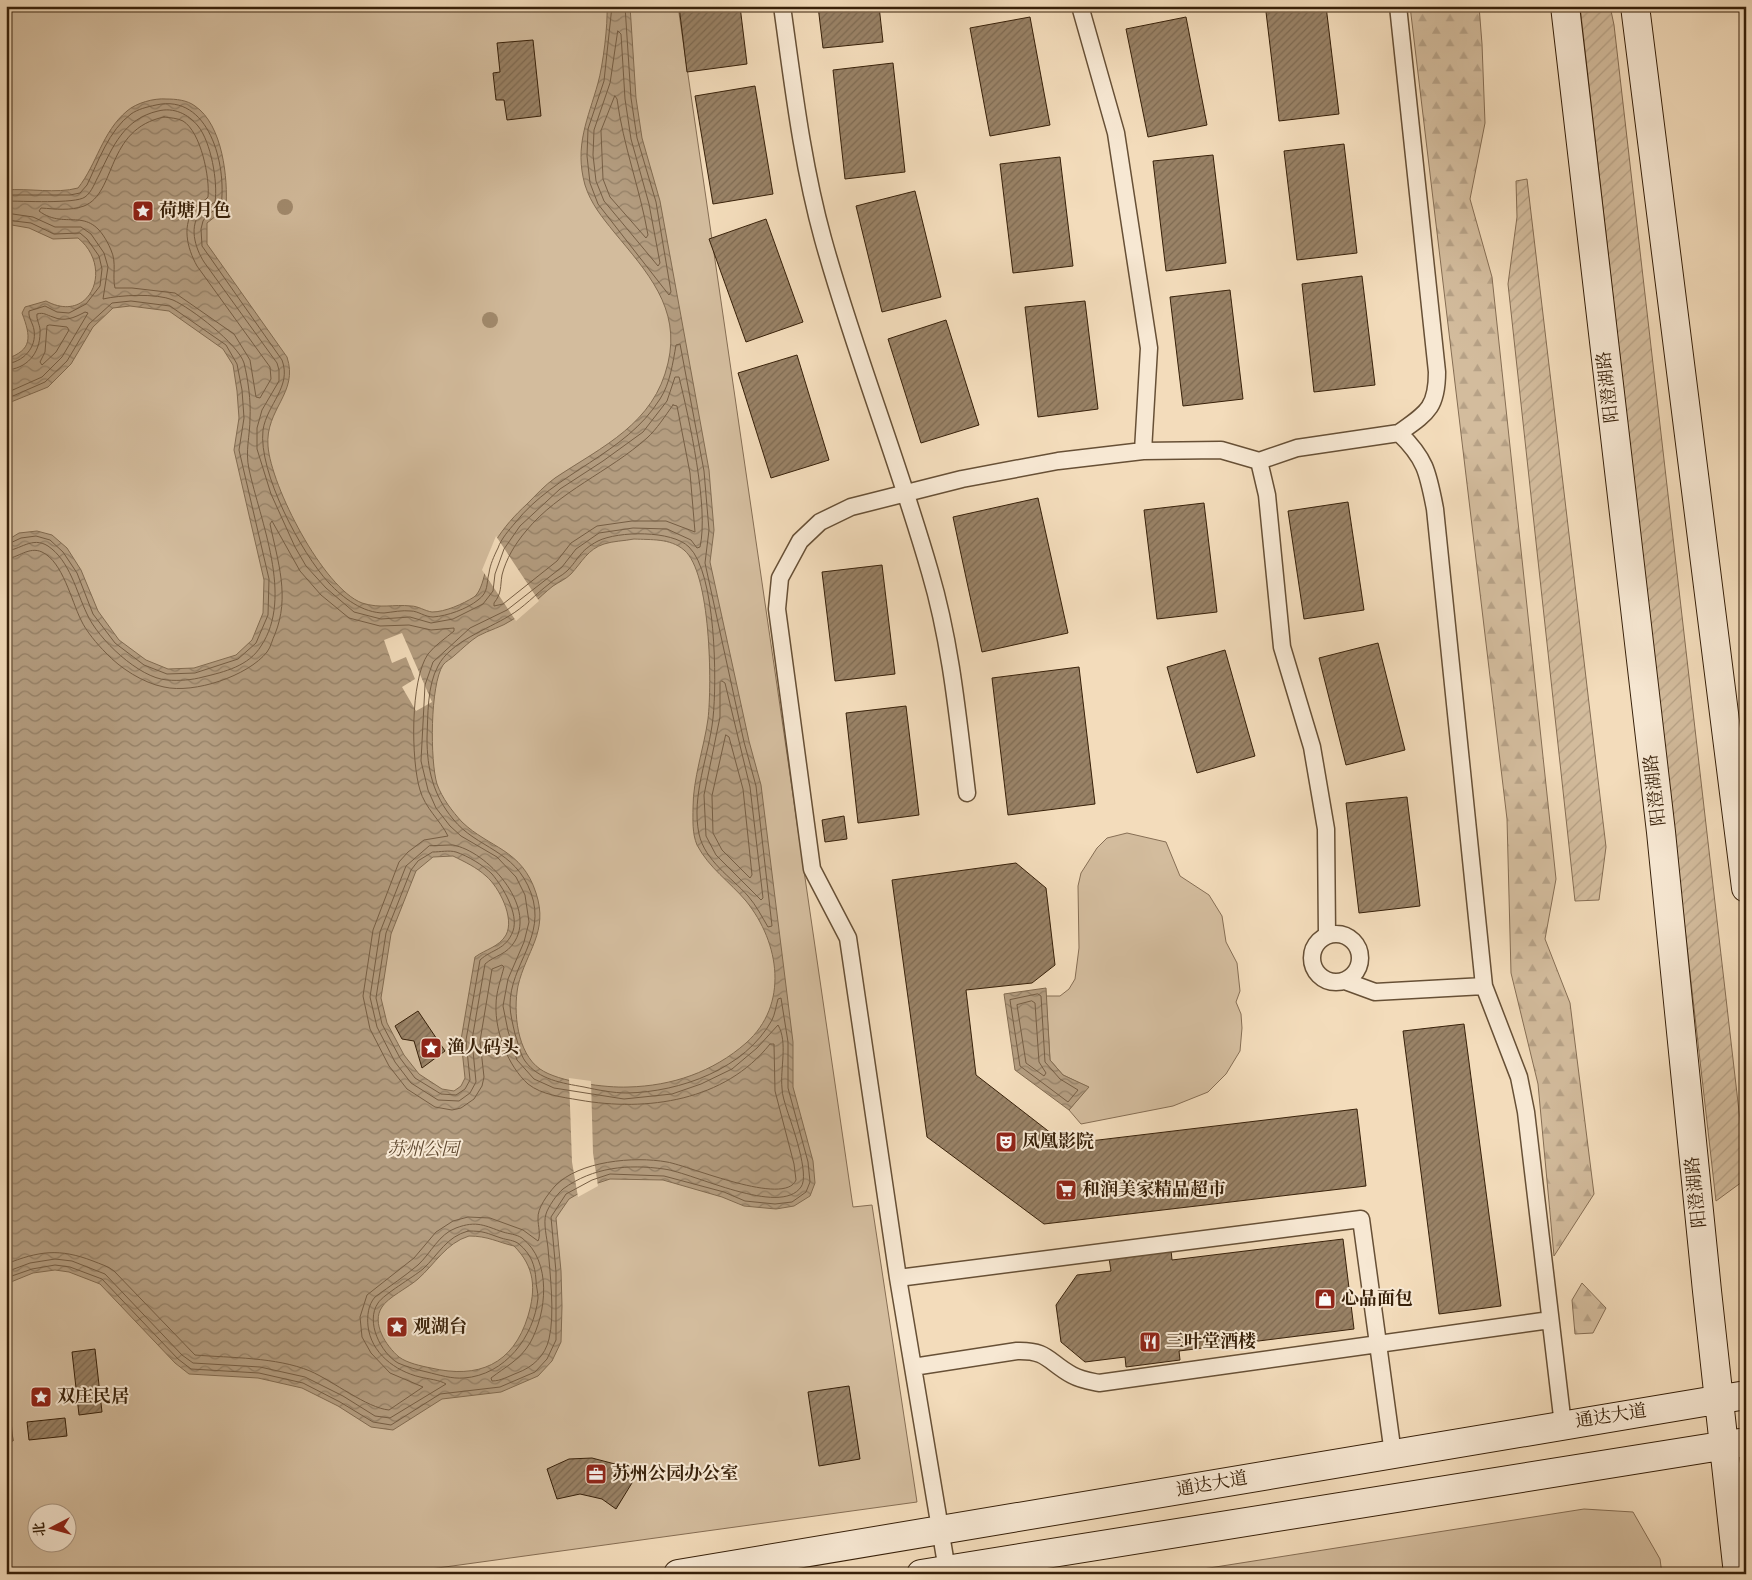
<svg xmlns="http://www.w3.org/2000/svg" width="1752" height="1580" font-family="Vollkorn,'Noto Serif SC',serif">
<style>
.forest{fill:url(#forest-firs);stroke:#866e54}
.park{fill:#d3bc9d;stroke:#866e54;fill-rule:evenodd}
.garden{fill:url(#garden-furrows);stroke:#866e54}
.water{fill:url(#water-waves);stroke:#826b50;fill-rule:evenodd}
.pier{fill:#f3dcbb}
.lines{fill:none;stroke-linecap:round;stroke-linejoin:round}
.shore{stroke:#765e44;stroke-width:1}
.building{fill:url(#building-hatch);stroke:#38210a}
.service-casing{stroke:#675036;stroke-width:19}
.secondary-casing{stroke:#38210a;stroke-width:30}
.service{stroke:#f7e8d3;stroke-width:16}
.secondary{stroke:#f7e8d3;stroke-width:28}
.tree{fill:#a28b6e}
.labels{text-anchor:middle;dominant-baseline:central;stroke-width:4;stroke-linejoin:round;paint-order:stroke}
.poi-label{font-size:18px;font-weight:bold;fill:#38210a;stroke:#f7e8d3;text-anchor:start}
.street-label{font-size:18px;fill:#38210a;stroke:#f7e8d3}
.park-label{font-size:18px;font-style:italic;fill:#5f482f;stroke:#f7e8d3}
</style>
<defs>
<pattern id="forest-firs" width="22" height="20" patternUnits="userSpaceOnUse" patternTransform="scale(1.25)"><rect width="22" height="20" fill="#d3bc9d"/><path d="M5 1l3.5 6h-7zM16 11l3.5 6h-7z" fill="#b6a186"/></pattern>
<pattern id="garden-furrows" width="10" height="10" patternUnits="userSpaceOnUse" patternTransform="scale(1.25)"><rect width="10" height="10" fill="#d3bc9d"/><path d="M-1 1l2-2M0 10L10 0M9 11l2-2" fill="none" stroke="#b6a186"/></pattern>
<pattern id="water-waves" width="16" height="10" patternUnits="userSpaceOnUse" patternTransform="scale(1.25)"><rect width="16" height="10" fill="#b39c7f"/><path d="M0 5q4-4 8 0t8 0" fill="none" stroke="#937f66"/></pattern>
<pattern id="building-hatch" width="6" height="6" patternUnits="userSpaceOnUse" patternTransform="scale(1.25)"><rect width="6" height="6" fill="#998266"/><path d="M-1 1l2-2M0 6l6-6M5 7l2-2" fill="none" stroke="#7e6a52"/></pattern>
</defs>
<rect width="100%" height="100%" fill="#f3dcbb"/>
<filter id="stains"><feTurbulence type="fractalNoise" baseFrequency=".004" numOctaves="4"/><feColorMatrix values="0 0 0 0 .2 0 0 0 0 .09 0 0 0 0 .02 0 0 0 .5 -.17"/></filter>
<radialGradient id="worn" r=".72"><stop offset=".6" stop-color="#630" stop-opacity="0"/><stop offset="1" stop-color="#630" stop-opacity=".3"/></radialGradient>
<path class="forest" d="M1410,6H1479L1482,44L1485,123L1470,199L1492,277L1556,879L1545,939L1570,1003L1594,1194L1554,1256L1538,1084L1511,973L1507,819Z
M1582,1283L1606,1308L1593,1333L1575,1334L1572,1300Z"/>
<path class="park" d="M6,6H678L853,1207L872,1205L917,1502L394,1574H6ZM38,1512H68V1542H38Z
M1127,833L1166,842L1180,876L1209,895L1222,916L1226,942L1237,963L1240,991L1236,1002L1241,1014L1242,1028L1240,1051L1226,1074L1208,1092L1173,1106L1081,1124L1069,1110L1088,1087L1063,1075L1050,1060L1046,996H1060L1069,989L1075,979L1079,948L1078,886L1081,873L1097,848L1107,838Z
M1584,1509L1633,1512L1660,1559L1662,1574H1171Z"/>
<path class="garden" d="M1580,6H1610L1614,25L1746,1172V1179L1716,1201Z
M1527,179L1606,847L1599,900L1575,901L1508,284L1517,217L1516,181Z"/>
<path class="water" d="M607,6H630L636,98L642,138L660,201L709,470L714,530L710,562L749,741L761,785L793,1042V1087L813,1161L815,1183L810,1196L794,1206L776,1209L744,1206L722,1197L663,1180L610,1179L595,1184L569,1199L556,1218L561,1271L562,1306L561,1342L552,1361L538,1376L501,1392L442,1399L393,1430L371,1427L338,1406L302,1388L258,1378L189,1374L175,1363L100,1284L69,1272L55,1270L33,1273L6,1284V541L19,533L37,531L52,535L67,548L81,570L98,611L119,640L146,660L168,669L194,668L236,655L252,640L263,613L264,580L234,450L239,418L237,391L233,365L223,349L169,311L130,306L113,308L93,327L71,364L48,387L6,404V359C33,350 31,337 22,313L25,307L46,301C91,325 114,267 78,238L53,239L29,228L6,224V190C29,188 56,194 78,188C97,164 102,132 127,111C136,103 154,98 166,99C176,99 187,100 195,106C223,125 228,179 226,208L207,223V244L287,357C299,393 265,409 268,446C271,486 323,588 362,603C381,609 393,604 411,606C418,606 425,611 432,612C445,612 463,604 474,597C485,589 486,557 495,542C504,527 515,515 527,504C536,495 545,485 555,478C603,446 654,424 668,363C681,308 647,272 614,232C602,217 591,204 585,185C574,146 588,119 598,83C603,65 608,25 607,6ZM634,539C651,540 670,538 684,550C711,572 712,685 708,719C704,748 693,778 693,808C693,820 692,833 697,845C709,868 730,882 746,901C780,943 789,1005 746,1043C713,1072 672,1086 628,1087C607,1088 558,1082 540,1069C517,1053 513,1012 518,986C526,951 549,932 536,893C522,849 489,848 462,822C452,811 442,798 437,784C430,761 430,685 443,665C446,661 451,659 455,655C462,649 470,641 478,636C489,630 502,627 512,620C527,611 539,597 553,586C559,582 566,579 571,574C582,562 588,549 604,544C613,541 624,541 634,539ZM453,856C465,862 476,867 486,876C499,887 515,918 506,935C499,947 486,949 475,957L461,1040L465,1078L461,1086L454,1091L442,1089L419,1074L404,1055L387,1023L381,998L391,934L416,871L433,857ZM469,1236C488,1236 497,1242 514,1246C535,1267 536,1289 528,1316C513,1365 478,1379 431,1368C421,1366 407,1363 399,1357C386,1346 371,1323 382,1307C387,1298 409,1287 418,1279C435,1264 446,1243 469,1236Z
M1046,988L1050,1060L1063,1075L1089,1087L1069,1110L1015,1070L1004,994Z"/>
<path class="pier" d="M496,536L539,601L516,621L482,570Z
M402,633L432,702L416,711L402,687L415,679L406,657L392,663L384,640Z
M569,1078L591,1081L593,1153L598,1186L578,1197L572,1162Z"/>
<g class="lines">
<path class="shore" d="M612,6L604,81L588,129L587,156L590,183L598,204L669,295L671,292L656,202L637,138L631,98L625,6
M618,31L621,34L625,99L631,139L649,204L660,263L658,266L604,201L596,181L593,155L594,130L610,83Z
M615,96L617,99C623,145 640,189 648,235L646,238L610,197L603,179L601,131Z
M164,117C171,118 177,118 183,121C201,132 210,178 208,197C205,201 199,203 196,207C181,224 187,248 197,266L270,367L271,379L260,398L256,397L250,360L234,334L175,293L132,288H115C112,276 117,263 111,250C90,201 67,232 39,211L41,208C56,209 70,211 84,206C117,193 105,129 164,117Z
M6,195H70L80,193L87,185C98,162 109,130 131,114C138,109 147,107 156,105C209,93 227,165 221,206L207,215L203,221L201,229L202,246L282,360C292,387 267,404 263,430C258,472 301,553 329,583C343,598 363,613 384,613C393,612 402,610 411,611C418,611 425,617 433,617C447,616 467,609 478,600C489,592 486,584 489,573C490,565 494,556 498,548C501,539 509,530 515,523C555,472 625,455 660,399C670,384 673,362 676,345L680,344L704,471L709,530L705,563L744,742L756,786L772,926L768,927C762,917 756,905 748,896C731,877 705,861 699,834C691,795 709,756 713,718C717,682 716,573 689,547C672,530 618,531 598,541C579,551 579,559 567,571C562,576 554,579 549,584C536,594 523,608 509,616C488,629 450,642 438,666C427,686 428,715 427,738C427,769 433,795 453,819C477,849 515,849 531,893C547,937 510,964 510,1005C510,1014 513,1025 515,1034C518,1042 520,1054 525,1061C539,1080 562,1083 584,1087C598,1090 613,1093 627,1093C680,1092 745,1069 772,1020C775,1014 776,1006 778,999L781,998L788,1042V1088L808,1162L810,1182L806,1192L792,1202L775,1204L745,1201L724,1192L664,1176L610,1174L592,1180L566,1194L551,1217L556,1272V1340L547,1359L535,1372L500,1387L440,1394L391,1425L373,1422L340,1402L303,1383L259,1373L191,1369L178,1359L102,1279L70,1267L55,1265L32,1269L6,1278
M6,201C21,201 76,204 85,197C92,192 95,182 99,175C113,146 124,119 158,111C174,107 188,114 198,126C211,142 218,182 215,202C211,205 206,207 202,211C188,225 195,248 204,262L277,363L279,370V381L262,410L257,428V449L271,494L295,547L306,566L326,588L354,612L381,619L410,617L431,623L453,619L483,604L493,591L495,574L504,549L520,526L560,489L603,461L643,432L667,401L675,377H679C689,418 709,508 700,547L697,548L691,540L667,529L633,528L599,533L576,549L562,567L507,610L470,628L433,662L425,685L421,761L428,790L436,808L450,826L461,836L497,857L516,877L525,895L529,922L524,942L508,979L503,1006L508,1031L517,1060L534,1079L554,1088L624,1099L672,1094L701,1084L732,1069L757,1048L778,1025C788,1042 780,1069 782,1088C782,1095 785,1103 787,1110C792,1125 810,1175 801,1187C780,1217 694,1173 664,1169C628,1164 593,1167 563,1189C557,1194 548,1207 546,1214C543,1223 547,1238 548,1248C550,1273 555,1315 549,1339C545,1356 533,1367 517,1373C509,1376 501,1381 492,1381L491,1378C505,1367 520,1360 530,1343C547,1313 552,1261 522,1238C516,1234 509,1234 503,1232C485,1226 477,1220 456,1228C439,1234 431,1253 418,1265C405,1276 390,1286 375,1297C368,1305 367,1316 368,1326C371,1353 395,1371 420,1377C428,1379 440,1380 446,1384L390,1418L375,1416L343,1396L305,1377L260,1367L193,1363L182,1355L105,1274L72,1261L55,1259L30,1263L6,1272
M6,213L33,217L55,227H81L91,234L104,253L108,267L103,299C120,295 156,293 173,300C191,308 238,344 244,363C248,379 251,401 250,418C250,436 245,451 249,469C260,521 294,597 261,646C249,666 224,672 203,677C192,680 179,681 167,680C139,678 98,639 87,614C76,591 70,561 48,546C32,536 20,550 6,551
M6,220L31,223L54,234L80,233L87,239L99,256L102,269L100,286L86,304L69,313L57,312L45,306L29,311C28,318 33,323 34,330C37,348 23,362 6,364
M50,325L67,327L69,330L56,352L42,365L40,362L45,352L47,326Z
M6,370C27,369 40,353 40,333C41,326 36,320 37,314C44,312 46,315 53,317C64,322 74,318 85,312L88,313L62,357L42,377L6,393
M6,399L45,382L67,361L89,324L112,303L131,301L170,306L226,345L237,364L242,390L244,418L239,450L269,579L268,615L256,643L238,659L195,673L167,674L144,665L115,643L93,614L77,573L63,552L50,540L36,536L21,538L6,545
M673,405L677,406L690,473L695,532L666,521H632L597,526L571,543L557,561L503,604L494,606V603C502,593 500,587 502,575C506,559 515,544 526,531C559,491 609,472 647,438C657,429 665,416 673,405Z
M6,559C18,558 29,546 42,552C63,562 71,600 81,620C86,631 97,644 106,653C120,668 143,683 164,687C194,694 248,676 267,652C271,647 272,640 275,634C290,597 278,562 270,524L272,521L300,571L321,595L349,618L380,626L409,625L431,630L454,628V631C446,638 435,645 428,654C410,680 411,761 420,790C425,808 440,820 448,836L424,840L408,852L399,862L373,930L363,996L370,1029L389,1066L407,1089L435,1107L452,1110L461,1108L474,1099L482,1086L484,1077L480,1041L492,969L502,965L504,967C501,979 496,992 496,1005C495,1032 508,1066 528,1084C542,1095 562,1097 579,1100C647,1112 725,1101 770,1044H774L775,1091L794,1164L796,1180C785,1207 690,1166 667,1162C634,1156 579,1161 555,1186C548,1194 537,1208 538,1219C538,1226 541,1235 538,1241L523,1230L490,1218L468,1217L453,1221L436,1232L414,1258L367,1295L360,1317L362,1337L371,1353L390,1373L423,1387L389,1410C367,1408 333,1381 310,1371C276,1357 231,1358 195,1355L114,1271C108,1266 100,1264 93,1261C59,1248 39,1251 6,1264
M722,681L725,683L750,787L763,898L761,900L716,855L706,836L704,795L720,717V683Z
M726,735L729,737L743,789L752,875L750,878L722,850L713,833L712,796Z
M453,845C487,851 536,905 515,941C507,955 495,955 485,964L472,1040L476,1082L470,1093L459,1101L438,1100L411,1083L395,1062L377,1027L370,997L380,932L406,866L429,846Z
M433,852C440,852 449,850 456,852C468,856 483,865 492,874C503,887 519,914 513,931C506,950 492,949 480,960L466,1040L470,1080L465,1089L456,1095L441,1094L415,1078L400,1058L382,1024L376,998L386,933L411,870L418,861Z
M1038,994L1041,996L1045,1062L1060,1079L1078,1090L1068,1102L1020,1066L1010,1000Z
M1032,1001L1035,1003L1039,1062L1046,1073L1044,1076L1026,1063L1017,1005Z
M468,1231C485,1231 486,1233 501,1238C507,1240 514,1240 519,1244C531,1254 535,1265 536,1280C536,1286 538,1292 538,1298C534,1337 505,1375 464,1378C452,1379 439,1375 427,1372C418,1370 407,1367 398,1363C381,1353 365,1322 378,1303C384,1294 412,1278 423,1269C439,1254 446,1237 468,1231Z"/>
</g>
<path class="building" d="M679,6H740L747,64L687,72Z
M818,6H879L883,42L823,48Z
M1313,6H1326L1339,114L1279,121L1266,12Z
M1030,17L1050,125L990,136L970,28Z
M1186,17L1207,125L1148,137L1126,29Z
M533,40L541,116L507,120L504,100H496L493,73L500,72L497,43Z
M893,63L905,172L845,179L833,70Z
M755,86L773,194L713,204L695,96Z
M1344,144L1357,253L1297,260L1284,151Z
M1213,155L1226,263L1166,271L1153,161Z
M1060,157L1073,266L1013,273L1000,164Z
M915,191L941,297L882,312L856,206Z
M766,219L803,322L746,342L709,239Z
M1362,276L1375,385L1314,392L1302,284Z
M1230,290L1243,399L1183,406L1170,297Z
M1085,301L1098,409L1038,417L1025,307Z
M946,320L979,425L921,443L888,339Z
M797,355L829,460L771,478L738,373Z
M1038,498L1068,633L982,652L953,517Z
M1348,502L1364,610L1304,619L1288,511Z
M1204,503L1217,612L1157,619L1144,510Z
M882,565L895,674L835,681L822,572Z
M1378,643L1405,750L1346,765L1319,658Z
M1225,650L1255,756L1197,773L1167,667Z
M1079,667L1095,804L1008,815L992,678Z
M906,706L919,815L858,823L846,713Z
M1407,797L1420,906L1359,913L1346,803Z
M844,816L847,839L825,842L822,820Z
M1016,863L1046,888L1055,965L1032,983L966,990L976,1075L1065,1144L1357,1109L1366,1186L1044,1224L927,1137L892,880Z
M418,1011L445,1051L422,1068L414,1041L402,1039L395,1026Z
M1464,1024L1501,1306L1439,1314L1403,1031Z
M1343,1239L1354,1329L1179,1351L1180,1360L1126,1367L1125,1357L1085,1362L1061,1342L1056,1305L1077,1275L1111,1271L1109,1258L1171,1250L1172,1260Z
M95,1349L102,1412L79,1415L72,1352Z
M6,1378L11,1421L6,1422Z
M849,1386L860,1459L819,1466L808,1392Z
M65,1418L67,1436L29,1440L27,1422Z
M11,1421L13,1441L6,1442V1422Z
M592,1458L615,1464L635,1478L616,1509L602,1499L580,1494L557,1499L547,1469L569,1459Z"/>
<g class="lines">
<g class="service-casing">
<path id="service" d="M782,6C793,84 802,163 823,239C854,351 898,460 930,572C951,643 958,719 967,793
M1080,6L1116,133L1149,348L1143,451
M1398,6L1437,372C1437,408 1427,413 1399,433
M1259,461L1297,448L1399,433C1426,459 1428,473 1435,509L1484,986L1519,1077L1526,1112L1563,1425
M1312 958a24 24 0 1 1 48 0a24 24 0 1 1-48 0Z
M1345,981L1375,992L1484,986
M898,1278L1361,1219L1393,1454
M913,1367L1017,1351C1048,1350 1048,1362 1072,1375C1081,1380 1089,1381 1099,1383L1550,1320
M947,1570L898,1278L848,938L812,869L777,609L780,578L800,541L820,522L851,507L962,479L1058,461L1143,451L1221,450L1259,461L1267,495L1282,647L1312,747L1326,829L1327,935"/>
</g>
<g class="secondary-casing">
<path id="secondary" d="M1565,6L1661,832L1707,1291L1738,1574
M1635,6L1746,888
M678,1574L1746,1395
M921,1574L1746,1442"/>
</g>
<use href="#service" class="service"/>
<use href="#secondary" class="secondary"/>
</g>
<g class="tree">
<circle cx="285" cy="207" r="8"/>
<circle cx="490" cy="320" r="8"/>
</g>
<defs>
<g id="sight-square" transform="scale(1.125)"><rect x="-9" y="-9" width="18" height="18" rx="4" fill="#8f2418" stroke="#f7e8d3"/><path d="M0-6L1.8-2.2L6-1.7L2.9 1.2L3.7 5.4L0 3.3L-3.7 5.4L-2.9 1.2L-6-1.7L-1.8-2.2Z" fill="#fff"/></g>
<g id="theatre-square" transform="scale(1.125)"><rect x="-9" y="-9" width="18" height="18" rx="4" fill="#8f2418" stroke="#f7e8d3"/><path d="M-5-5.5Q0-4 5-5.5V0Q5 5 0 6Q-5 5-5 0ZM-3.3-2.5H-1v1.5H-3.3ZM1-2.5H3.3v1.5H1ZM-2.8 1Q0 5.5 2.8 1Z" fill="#fff"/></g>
<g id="supermarket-square" transform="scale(1.125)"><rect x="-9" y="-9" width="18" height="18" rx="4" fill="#8f2418" stroke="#f7e8d3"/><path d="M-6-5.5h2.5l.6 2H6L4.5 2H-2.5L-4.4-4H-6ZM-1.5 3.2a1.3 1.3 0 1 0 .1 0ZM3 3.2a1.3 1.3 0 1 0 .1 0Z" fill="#fff"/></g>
<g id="shop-square" transform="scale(1.125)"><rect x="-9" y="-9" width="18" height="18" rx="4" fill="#8f2418" stroke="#f7e8d3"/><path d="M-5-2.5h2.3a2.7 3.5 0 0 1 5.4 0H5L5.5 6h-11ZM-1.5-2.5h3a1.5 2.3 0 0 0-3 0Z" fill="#fff"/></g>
<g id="restaurant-square" transform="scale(1.125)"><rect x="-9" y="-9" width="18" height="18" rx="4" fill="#8f2418" stroke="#f7e8d3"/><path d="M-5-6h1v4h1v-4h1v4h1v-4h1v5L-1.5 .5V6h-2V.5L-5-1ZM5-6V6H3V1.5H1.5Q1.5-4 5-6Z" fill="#fff"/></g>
<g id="office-square" transform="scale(1.125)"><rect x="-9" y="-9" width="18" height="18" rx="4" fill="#8f2418" stroke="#f7e8d3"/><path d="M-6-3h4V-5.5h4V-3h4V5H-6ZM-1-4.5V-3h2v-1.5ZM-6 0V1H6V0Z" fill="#fff"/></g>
</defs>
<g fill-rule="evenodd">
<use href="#sight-square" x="143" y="211"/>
<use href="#sight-square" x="431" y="1048"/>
<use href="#theatre-square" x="1006" y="1142"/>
<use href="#supermarket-square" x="1066" y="1190"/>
<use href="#shop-square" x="1325" y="1299"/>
<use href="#sight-square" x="397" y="1327"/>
<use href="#restaurant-square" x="1150" y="1342"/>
<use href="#sight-square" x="41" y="1397"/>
<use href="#office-square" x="596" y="1474"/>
</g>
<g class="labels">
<g class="poi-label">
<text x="159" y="211">荷塘月色</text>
<text x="447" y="1048">渔人码头</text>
<text x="1022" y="1142">凤凰影院</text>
<text x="1082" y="1190">和润美家精品超市</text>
<text x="1341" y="1299">心品面包</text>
<text x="413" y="1327">观湖台</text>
<text x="1166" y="1342">三叶堂酒楼</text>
<text x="57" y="1397">双庄民居</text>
<text x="612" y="1474">苏州公园办公室</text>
</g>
<g class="street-label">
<text transform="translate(1609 387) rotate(-97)">阳澄湖路</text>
<text transform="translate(1656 790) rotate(-97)">阳澄湖路</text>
<text transform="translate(1697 1192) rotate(-96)">阳澄湖路</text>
<text transform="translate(1611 1417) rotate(-9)">通达大道</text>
<text transform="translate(1212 1485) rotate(-10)">通达大道</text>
</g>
<g class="park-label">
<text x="423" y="1150">苏州公园</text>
</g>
</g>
<rect width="1752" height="1580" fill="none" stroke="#f3dcbb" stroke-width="25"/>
<rect x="8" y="8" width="1737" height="1565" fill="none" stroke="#38210a" stroke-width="2.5"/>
<rect x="12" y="12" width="1727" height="1555" fill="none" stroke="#38210a"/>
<g transform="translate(52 1528) rotate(264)"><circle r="24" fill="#f7e8d3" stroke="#ab9883"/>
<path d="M0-4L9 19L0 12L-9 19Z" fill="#8f2418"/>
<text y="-8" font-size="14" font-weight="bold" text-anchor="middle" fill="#38210a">北</text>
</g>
<rect width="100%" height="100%" filter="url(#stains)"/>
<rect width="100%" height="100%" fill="url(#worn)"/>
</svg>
